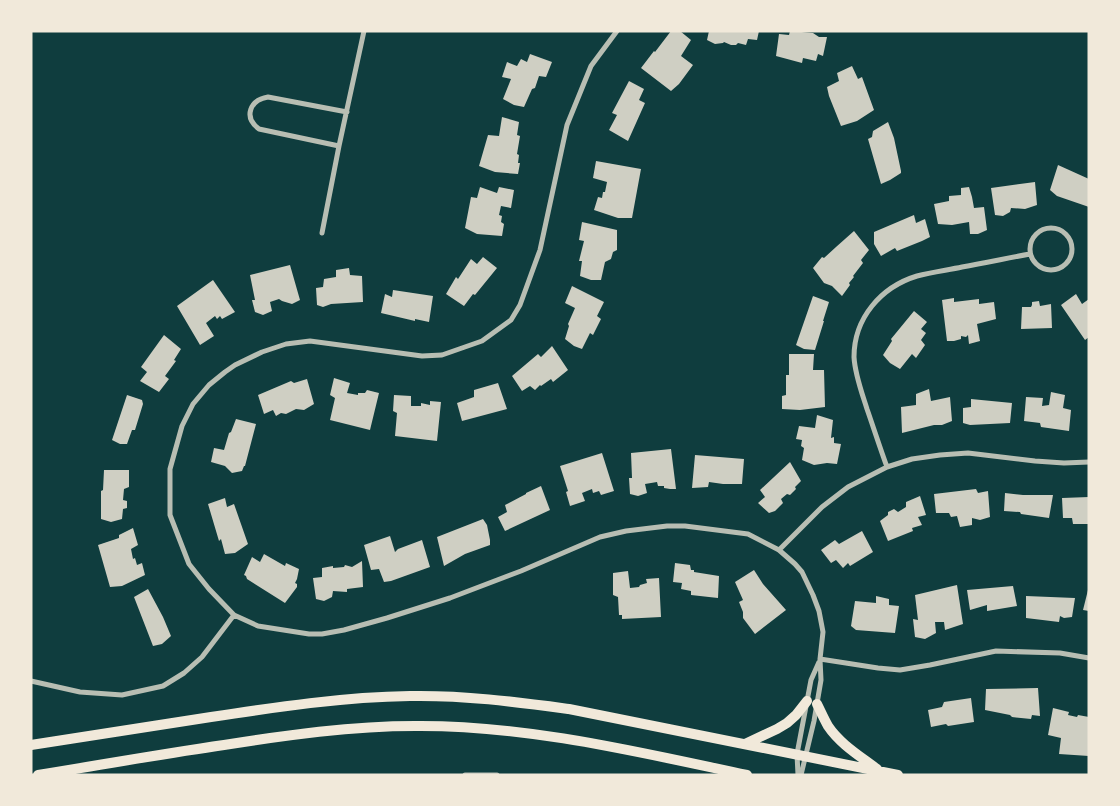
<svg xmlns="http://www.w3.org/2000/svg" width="1120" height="806" font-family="Signika,sans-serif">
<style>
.building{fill:#cfcfc3}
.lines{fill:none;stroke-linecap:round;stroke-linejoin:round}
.minor{stroke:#b8beb3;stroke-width:5}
.trunk{stroke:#f1e9da;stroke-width:10}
</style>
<rect width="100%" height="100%" fill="#0f3d3e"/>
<path class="building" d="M671,31H680L691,40L681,56L693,65L679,84L671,91L641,68L654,51L655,52Z
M709,31H759L757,40L748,39L746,45L738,43L736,45H731L724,42L723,43L715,44L707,40Z
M790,31L813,33L819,37H827L823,56L818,54L816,61L803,58L802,63L776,56L779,34L789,35Z
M530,54L552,62L546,77L539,76L535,88L532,89L524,107L514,105L503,99L511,79L502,77L507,62L517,66L521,59L527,62Z
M852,66L858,79L862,77L874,110L857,121L841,126L829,96L827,87L839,81L837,73Z
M629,81L644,89L639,100L645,103L628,141L609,130L617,115L612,113Z
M502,117L519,122L517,135L520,136L517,154L519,155L518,163H520L518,174L495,172L479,166L488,135L499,136Z
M888,122L894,138L901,171V173L890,180L881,184L868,139L872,137L873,131Z
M596,161L641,169L632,218H618L594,210L598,197L602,198L603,192H605L607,182L593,178Z
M1058,165L1089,179V207L1057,196L1050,190Z
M1035,182L1037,205L1025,209L1011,208L1010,212L1003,216L995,215L991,188Z
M480,187L497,193L499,187L514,190L511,208L501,206L499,215L502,216L501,222L504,224L502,236L477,234L465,228L471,197L477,198Z
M969,187L972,197L974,208L984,207L987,230L978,234H970L969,222L952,225L938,224L934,204L949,201V196L961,195V188Z
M914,215L916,223L925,219L930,237L922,241L897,251L895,248L881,256L874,244V232Z
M582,222L617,230V250L613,252L611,259L605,262L601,280H591L580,276L582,261H579L584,241L579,240Z
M854,231L869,250L861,260L863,263L853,276L854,277L849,283L850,285L842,296L832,286L824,283L813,268L822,257L824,258L836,247Z
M483,257L497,268L475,295L473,294L464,306L446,294L456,277L458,279L471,259L477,264Z
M290,265L300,300L292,304L282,301L279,299L270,302L272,311L263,315L255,312L252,300H255L250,275Z
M349,268L350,275L362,276L363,302L331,304L323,307L317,305L316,288L323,287L324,279L336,277V270Z
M213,280L235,312L222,319L220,316L217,319L215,316L206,323L214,336L200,345L177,306Z
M572,286L604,302L597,316L601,319L593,335L590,333L582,349L574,346L565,339L569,326L568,324L575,308L565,303Z
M393,290L433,296L429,322L415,319V321L381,313L385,294L392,297Z
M1076,294L1082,304L1089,299V337L1085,340L1061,305Z
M813,296L829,302L823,321H824L815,350L804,349L796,345Z
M954,298V302L979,299V304L994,302L996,319L977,324L980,341L969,344L968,335L966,337L961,336V339L954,341H947L942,300Z
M1039,301L1040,306L1051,304L1052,328L1021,329L1022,307H1031L1032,305V302Z
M914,311L927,322L921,329L926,333L921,340L925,345L916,358L912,354L900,369L890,363L883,355L892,341L891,339Z
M164,335L181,349L174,360L176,361L165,376L169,379L159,392L140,381L147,372L141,367Z
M552,346L568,370L553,382L551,379L541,386L540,385L535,390L530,386L522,391L512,376L538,354L541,357Z
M789,354H814L813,370H824L825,407L800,410L782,409V396L786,395V375H789Z
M334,378L350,383L347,393L358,395V393H365L367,390L379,393L370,430L330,420L335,398L330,395Z
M307,379L314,404L304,410L296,409L286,414L281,413L276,416L273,410L264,414L258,395L291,381L294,383Z
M498,383L507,409L462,421L457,403L474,397V390Z
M929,389L931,401L950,397L952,421L942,425H934L902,433L901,407L916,405V394Z
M1051,392L1065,395L1063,408L1071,410L1069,431L1041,427L1040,423L1024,421L1026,397L1043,398L1042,406L1049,405Z
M127,395L142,400L143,404L135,430H132L127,444H120L112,440Z
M394,395L411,396V406H421V403L430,405V401L441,402L437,441L395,436L397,413L393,411Z
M971,399L1012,403L1010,423L970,425L963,423V408L971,407Z
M817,415L833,420L831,438L834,437V443L841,444L837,464L827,463L814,465L802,460L804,448L801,446L802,440L796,439L799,426L815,428Z
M236,419L256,424L245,466H244L242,471L232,473L225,466L211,462L214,448L224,450L229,433L231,432Z
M671,449L676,489H670L664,488V486H658L657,482L645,484L647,493L638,496L630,494L629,478H632L631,453Z
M602,453L614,491L601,495L599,491L593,493L592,489L582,493L585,501L570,506L566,492L568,491L560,466Z
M695,455L744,459L742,484H723L709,482L708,487L692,488Z
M790,462L801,481L795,487L796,489L790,495L787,494L781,499L783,503L775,511L769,513L758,503L765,497L760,490Z
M104,470H129V487L124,489L123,500L127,501V508L123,509L122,519L111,522L101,519V491L103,490Z
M541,486L550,510L505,531L498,517L507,512L505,505L526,494V493Z
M976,489L978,493L988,491L990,517L980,520L972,518V525L960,527L957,516L951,517L949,513H936L934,494Z
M1005,493L1023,495H1053L1049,518L1021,514L1020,512L1004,511Z
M920,496L926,515L918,517L922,525L912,528L913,531L888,541L880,521L888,515V512L894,509L898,512L906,507V502Z
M1089,497V524H1073L1072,518H1063L1062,498Z
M225,498L227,507L234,504L248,544L235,553L225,554L221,539L219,541L208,504Z
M483,519L487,525L490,540V545L465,554L444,566L437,537Z
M133,528L138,545L131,549L133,559L135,558L137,565L142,563L145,575L122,586L110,587L98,545L119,538V535Z
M862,531L873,552L850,566L848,563L843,568L836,560L831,563L821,550L835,540L839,544Z
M390,536L395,552L398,549L422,540L430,567L391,581L384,582L379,569L371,570L364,545Z
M264,554L285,566L286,563L299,569L297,579L295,583L297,584V587L285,603L247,579L246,576L244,575L252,557L260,562Z
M362,561L363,587L347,589V592L333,591L332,597L324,601L316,599L313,578L322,577V568L333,566V568L344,567L345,565L352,567Z
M675,563L690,565L691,570H694V572L719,576L718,598L691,595V591L681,589L682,583L673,582Z
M754,570L763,584L786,610L755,634L743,618V612L739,602L743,600L735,582Z
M628,571L630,588L639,587L640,585L647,583L646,579L659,578L661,617L622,619V615H619L618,597L613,595V573Z
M957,585L963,624L945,630L944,622H935L936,633L925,639L915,637L913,619L918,620L915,595Z
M1013,586L1017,606L987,611V605L970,610L967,590Z
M148,589L163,617L171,636L162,644L153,646L134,597Z
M1088,590H1089V611L1083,610Z
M876,596L889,599V605L899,606L895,633L856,630L851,626L855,601L876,603Z
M1026,596L1075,598L1072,617L1064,618L1060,616L1059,622L1026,618Z
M1038,688L1040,716L1032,715L1031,719L1012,717L1010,715L985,710L986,689Z
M971,698L974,722L948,726L946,724L931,727L928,710L942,707L944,702Z
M1053,708L1069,712L1068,715L1077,717L1078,715L1089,717V756L1059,754L1061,738L1048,735Z"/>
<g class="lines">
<path class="minor" d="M617,31L591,66L567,125L540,250L520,305L511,320L482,341L442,355L422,356L310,341L286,344L262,352L235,365L225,372L209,385L193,404L182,426L170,469V515L189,564L209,589L234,615L258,626L309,634H322L344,630L387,618L450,598L521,571L600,537L626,531L667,526H685L748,534L779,550L795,564L802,572L813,595L819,611L823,632L820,659L821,680L814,721L801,775
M339,146L259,129C243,117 250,100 268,97L347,112
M1030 249a21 21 0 1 1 42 0a21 21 0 1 1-42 0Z
M322,233L339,146L364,31
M887,467C880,448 874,429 867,409C862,393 855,375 854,357C854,318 881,287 917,276C932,272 948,270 962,267C985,263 1008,258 1030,254
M779,550L822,507L848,487L887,467L912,459L940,455L968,453L1035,461L1064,463L1089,462
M820,659L878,668L900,670L930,665L996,651L1060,653L1089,658
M31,681L80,692L122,695L163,686L184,673L202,657L234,615
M465,775H497
M798,775L797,754L811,680L819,662"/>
<path class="trunk" d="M817,704C821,712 824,719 828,726C840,744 860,756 877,769
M745,744L777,729L787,723L796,715L807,701
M31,745C91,736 151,726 211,717C277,707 343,697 410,696C464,695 516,702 569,709L898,775
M38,775C100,765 162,754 224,745C287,735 351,726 415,726C527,725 638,752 747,775"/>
</g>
<rect width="1120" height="806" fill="none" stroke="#f1e9da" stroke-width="65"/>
</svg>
